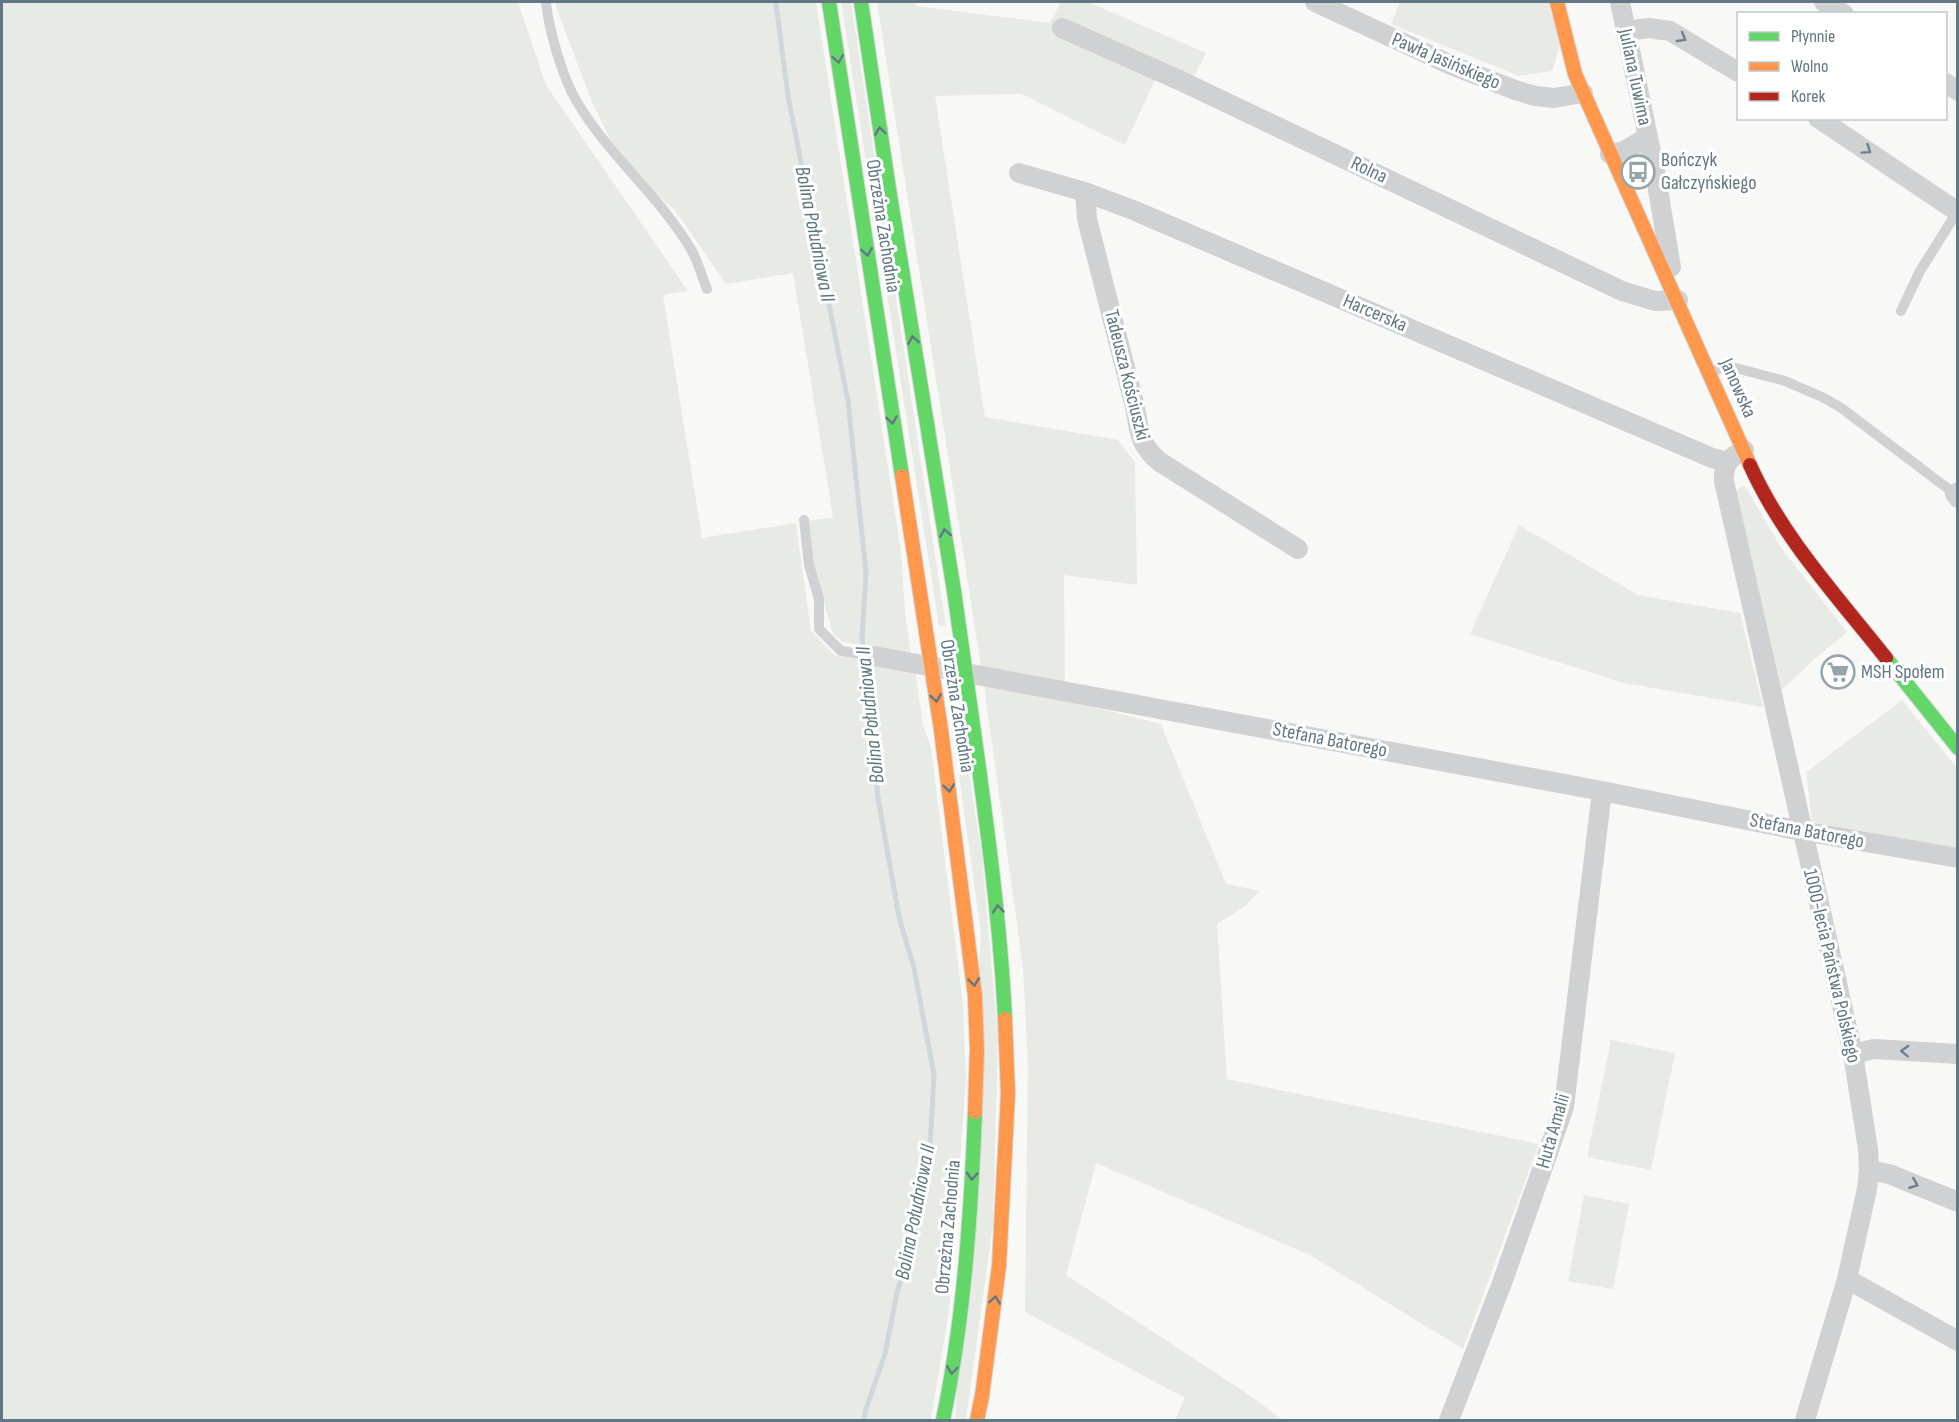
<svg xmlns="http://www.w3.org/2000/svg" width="1959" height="1422" font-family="'Sofia Sans Condensed',sans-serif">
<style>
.green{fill:#e8ebe5}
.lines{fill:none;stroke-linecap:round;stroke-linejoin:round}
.stream{stroke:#ced8da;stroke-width:5}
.fast-casing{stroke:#d5d6d6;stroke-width:16}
.slow-casing{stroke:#d5d6d6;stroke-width:16}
.jam-casing{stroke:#d5d6d6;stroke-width:16}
.lane{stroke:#d0d1d2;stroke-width:10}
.street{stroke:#d0d1d2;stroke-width:20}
.fast{stroke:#63d668;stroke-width:14}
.slow{stroke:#ff974d;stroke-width:14}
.jam{stroke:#b3261e;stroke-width:14}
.fast-bridge-casing{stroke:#d5d6d6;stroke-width:16;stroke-linecap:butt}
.slow-bridge-casing{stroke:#d5d6d6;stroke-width:16;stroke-linecap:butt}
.fast-bridge{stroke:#63d668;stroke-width:14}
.slow-bridge{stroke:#ff974d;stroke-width:14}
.oneway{stroke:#6c818c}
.oneway2{stroke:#617884}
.labels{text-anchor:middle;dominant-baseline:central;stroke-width:6;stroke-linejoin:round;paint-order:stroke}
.street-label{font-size:20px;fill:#617884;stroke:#fff}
.poi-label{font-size:20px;fill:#617884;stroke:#fff;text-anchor:start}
.water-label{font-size:21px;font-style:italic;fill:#5b787e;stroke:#fff}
</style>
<rect width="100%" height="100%" fill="#f8f8f7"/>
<path class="green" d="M2,2H518L546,85L688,291L663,295L702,538L796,523L811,631L834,655L915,668L923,725L931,748L963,1004L966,1080L949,1311L931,1420H2Z
M555,2H816L901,551L905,612L911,654L843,642L833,634L813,563L807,521L833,517L793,273L726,284L675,210L650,189L610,139L593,104L557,10Z
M841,2H851L946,626H939Z
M877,2H914L916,6L1050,23L1061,2H1088L1206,53L1191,83L1161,66L1125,145L1021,94L935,96L985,417L1118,440L1135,462L1137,585L1064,575L1065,700L1161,724L1226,884L1260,891L1245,906L1217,924L1227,1079L1539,1144L1463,1349L1310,1255L1096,1163L1066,1275L1245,1392L1283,1420H1175L1185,1398L1025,1312L1028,1065L1023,968L984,686Z
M1400,2H1550L1560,45L1552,71L1519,76L1391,24Z
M1742,486H1745L1782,549L1847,632L1811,662L1780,692L1736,491Z
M1519,525L1638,595L1740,613L1763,707L1624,683L1470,634Z
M1902,700L1957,768V849L1812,823L1806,772Z
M961,722L982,857L998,1039L993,1224L966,1420H955L981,933L952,726Z
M1611,1040L1675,1053L1651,1170L1587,1157Z
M1584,1195L1629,1204L1613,1289L1568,1281Z"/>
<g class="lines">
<path class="stream" d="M776,4L788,96L848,401L866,573L862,638L878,798L899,917L914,968L934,1075L929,1166L917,1225L897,1293L885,1354L866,1409L864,1420"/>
<g class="fast-casing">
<path id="fast" d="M829,2L902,476
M861,2L889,189L954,591
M1886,658L1958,748
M972,718C986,818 1000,918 1005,1019
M943,1420C964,1319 971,1215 975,1112"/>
</g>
<g class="slow-casing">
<path id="slow" d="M1557,2L1575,74L1750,465
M902,476L921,599
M941,730L975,996L977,1049L975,1112
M977,1420L982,1396L999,1266L1008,1093L1005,1019"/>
</g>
<g class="jam-casing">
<path id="jam" d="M1750,465C1782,537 1837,596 1886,658"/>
</g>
<path class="lane" d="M546,2C549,30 562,77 577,102C609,156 660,196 692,251C698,262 702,277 707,289
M1901,311L1920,271L1957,212
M1711,372L1728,366L1785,381L1822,397L1840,407L1955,494
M804,520L809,565L819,599V629L841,651L874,656"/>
<path class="street" d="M1315,2L1451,65L1515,90L1535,96L1554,98L1583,93
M1620,2L1654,166L1671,267
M1824,2L1844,14
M1062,28L1181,81L1622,291L1655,301L1678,300
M1625,31L1649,28L1670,31L1738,72
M1946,83L1958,91
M1818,118L1958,212
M1610,154L1624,151L1648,137
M1019,173L1085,192L1133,210L1712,458L1727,462
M1085,192L1087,219L1135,407C1140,434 1139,444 1160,462L1298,549
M1744,450C1730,457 1723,464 1724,481L1853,1054L1868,1149L1869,1170L1867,1189L1847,1279L1805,1420
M1958,492L1955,494L1958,498
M874,656L1602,791L1802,831L1958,858
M1853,1054L1874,1049L1958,1054
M1869,1170L1889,1174L1958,1202
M1847,1279L1958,1341
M1449,1420L1502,1283L1564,1107L1602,791"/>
<use href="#fast" class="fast"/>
<use href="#slow" class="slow"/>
<use href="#jam" class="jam"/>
<g class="fast-bridge-casing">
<path id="fast-bridge" d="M954,591L972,718"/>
</g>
<g class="slow-bridge-casing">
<path id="slow-bridge" d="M921,599L941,730"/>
</g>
<use href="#fast-bridge" class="fast-bridge"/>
<use href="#slow-bridge" class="slow-bridge"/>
</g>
<defs><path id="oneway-chevron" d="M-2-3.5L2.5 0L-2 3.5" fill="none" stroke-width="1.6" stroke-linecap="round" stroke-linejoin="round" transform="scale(1.5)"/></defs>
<g class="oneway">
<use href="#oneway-chevron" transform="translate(1682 38) rotate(30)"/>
<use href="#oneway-chevron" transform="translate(1867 150) rotate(34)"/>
<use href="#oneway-chevron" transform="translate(1905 1051) rotate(-177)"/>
<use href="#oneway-chevron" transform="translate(1914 1184) rotate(22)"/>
</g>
<g class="oneway2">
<use href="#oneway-chevron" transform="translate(838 59) rotate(81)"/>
<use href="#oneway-chevron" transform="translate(880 131) rotate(-98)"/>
<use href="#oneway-chevron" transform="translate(867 252) rotate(81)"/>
<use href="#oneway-chevron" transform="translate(913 340) rotate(-99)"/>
<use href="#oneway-chevron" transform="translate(892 420) rotate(81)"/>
<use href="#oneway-chevron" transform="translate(945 533) rotate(-99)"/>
<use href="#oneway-chevron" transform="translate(936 698) rotate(81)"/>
<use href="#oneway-chevron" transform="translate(949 788) rotate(83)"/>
<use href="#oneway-chevron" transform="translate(998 909) rotate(-95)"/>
<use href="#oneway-chevron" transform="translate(974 982) rotate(83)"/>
<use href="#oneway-chevron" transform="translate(972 1176) rotate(94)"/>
<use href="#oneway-chevron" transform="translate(995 1300) rotate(-82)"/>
<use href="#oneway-chevron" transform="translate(952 1370) rotate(97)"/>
</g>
<defs>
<g id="bus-ring" transform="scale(1.725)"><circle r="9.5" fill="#fff" stroke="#96a5ac" stroke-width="1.5"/><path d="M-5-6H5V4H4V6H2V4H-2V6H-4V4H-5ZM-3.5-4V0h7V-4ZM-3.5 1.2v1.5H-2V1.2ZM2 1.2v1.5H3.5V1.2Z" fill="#96a5ac"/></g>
<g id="supermarket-ring" transform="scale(1.725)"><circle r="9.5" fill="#fff" stroke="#96a5ac" stroke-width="1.5"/><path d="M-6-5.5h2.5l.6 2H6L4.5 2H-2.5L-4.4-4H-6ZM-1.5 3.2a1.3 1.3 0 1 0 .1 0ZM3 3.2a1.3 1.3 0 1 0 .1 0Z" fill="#96a5ac"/></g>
</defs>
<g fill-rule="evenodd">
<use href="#bus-ring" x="1638" y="172"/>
<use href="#supermarket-ring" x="1838" y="672"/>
</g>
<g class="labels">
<g class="street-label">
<text transform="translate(1446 61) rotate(23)">Pawła Jasińskiego</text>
<text transform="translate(1635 77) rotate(78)">Juliana Tuwima</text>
<text transform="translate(1369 170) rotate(25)">Rolna</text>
<text transform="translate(883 226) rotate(81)">Obrzeżna Zachodnia</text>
<text transform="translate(1375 313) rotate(23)">Harcerska</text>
<text transform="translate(1127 375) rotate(76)">Tadeusza Kościuszki</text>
<text transform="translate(1738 388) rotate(66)">Janowska</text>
<text transform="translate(957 706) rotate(81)">Obrzeżna Zachodnia</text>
<text transform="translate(1330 740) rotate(11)">Stefana Batorego</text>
<text transform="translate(1807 831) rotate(11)">Stefana Batorego</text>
<text transform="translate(1832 966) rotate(77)">1000-lecia Państwa Polskiego</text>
<text transform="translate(1553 1131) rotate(-74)">Huta Amalii</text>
<text transform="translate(948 1227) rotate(-85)">Obrzeżna Zachodnia</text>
</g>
<g class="poi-label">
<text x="1661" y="160">Bończyk<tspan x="1661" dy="23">Gałczyńskiego</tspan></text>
<text x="1861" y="672">MSH Społem</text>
</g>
<g class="water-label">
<text transform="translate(815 234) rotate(79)">Bolina Południowa II</text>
<text transform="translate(870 715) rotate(-96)">Bolina Południowa II</text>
<text transform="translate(915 1212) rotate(-79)">Bolina Południowa II</text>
</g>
</g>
<rect width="1959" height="1422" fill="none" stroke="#617884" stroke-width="6"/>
<rect x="1737" y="12" width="210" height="108" fill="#ffffff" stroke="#c0c9ce" stroke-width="1.5"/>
<rect x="1749" y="32" width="30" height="9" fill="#63d668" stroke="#c0c9ce" stroke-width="1.5"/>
<text x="1791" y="42" font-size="18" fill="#617884">Płynnie</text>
<rect x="1749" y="62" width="30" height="9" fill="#ff974d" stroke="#c0c9ce" stroke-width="1.5"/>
<text x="1791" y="72" font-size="18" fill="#617884">Wolno</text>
<rect x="1749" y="92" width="30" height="9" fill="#b3261e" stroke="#c0c9ce" stroke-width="1.5"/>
<text x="1791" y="102" font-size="18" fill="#617884">Korek</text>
</svg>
